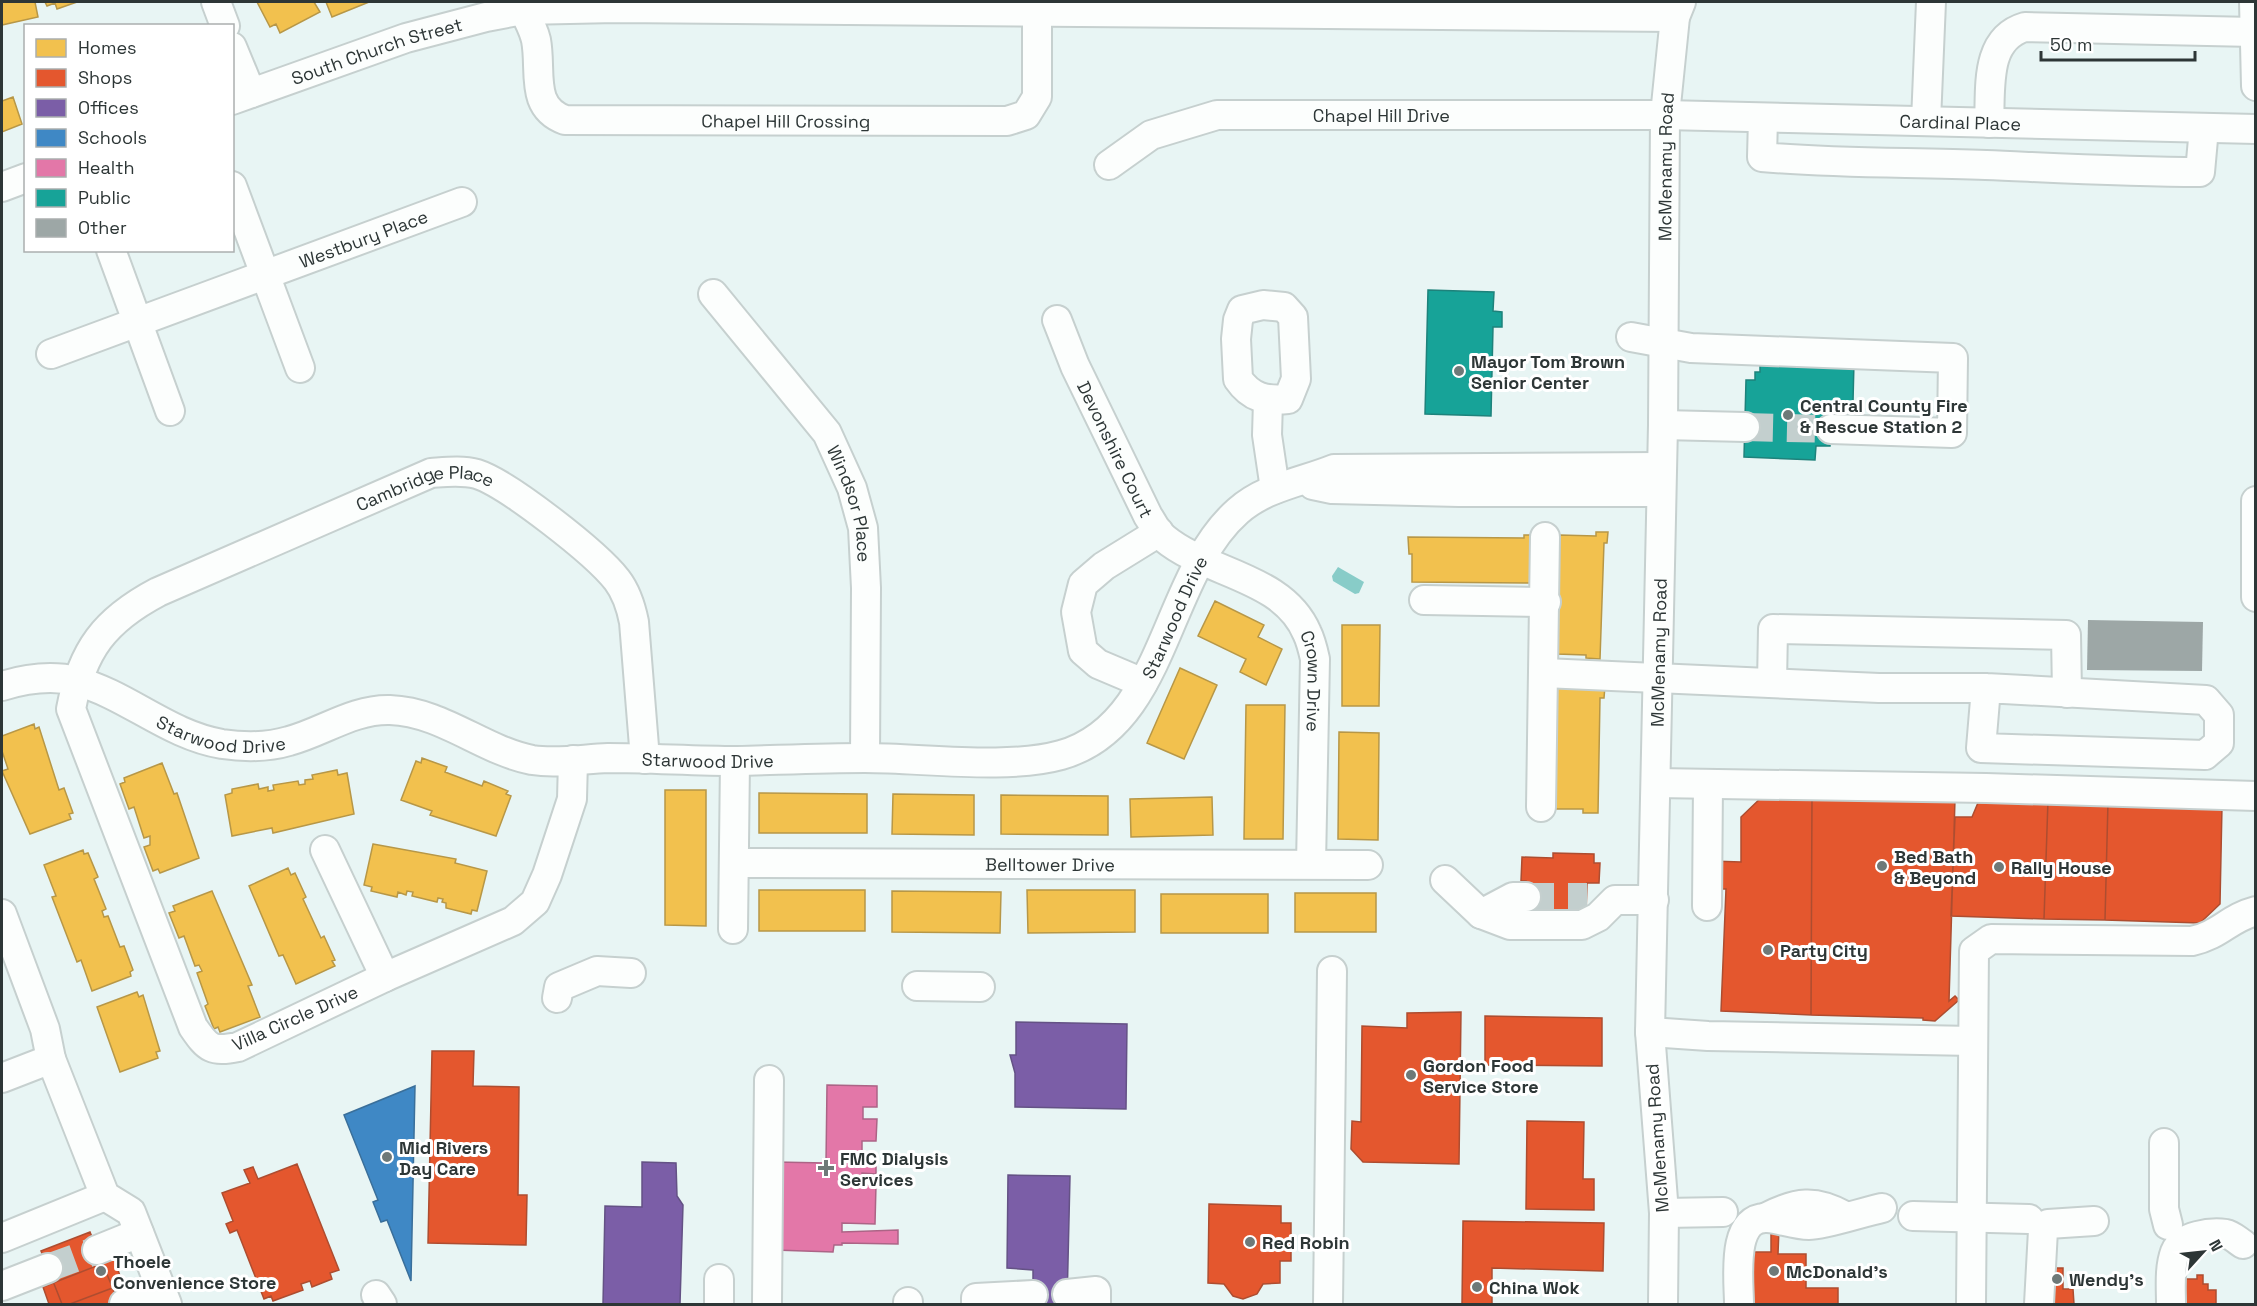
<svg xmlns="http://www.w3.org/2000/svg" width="2257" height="1306" font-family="'Space Grotesk',sans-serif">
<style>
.water{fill:#88ccc8}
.homes{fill:#f2c14e;stroke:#b79747;stroke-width:1.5}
.shops{fill:#e4572e;stroke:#ad4d30;stroke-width:1.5}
.offices{fill:#7b5ea7;stroke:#645285;stroke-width:1.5}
.schools{fill:#3f88c5;stroke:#3a6f9a;stroke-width:1.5}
.health{fill:#e377a8;stroke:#ac6486;stroke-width:1.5}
.public{fill:#17a398;stroke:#1e827b;stroke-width:1.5}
.building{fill:#9da7a6}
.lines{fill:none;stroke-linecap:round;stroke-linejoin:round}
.minor-tunnel{stroke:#c3cfce;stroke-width:28;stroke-dasharray:28 14;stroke-linecap:butt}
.minor-casing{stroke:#c6d0cf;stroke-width:32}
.minor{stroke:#fcfefd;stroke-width:28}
.poi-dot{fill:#6e7978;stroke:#fff;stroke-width:2}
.labels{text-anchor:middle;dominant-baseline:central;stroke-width:6;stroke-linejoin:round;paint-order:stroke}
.street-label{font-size:18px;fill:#2d3636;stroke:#fff}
.poi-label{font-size:18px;font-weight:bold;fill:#2d3636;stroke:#fff;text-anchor:start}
</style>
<rect width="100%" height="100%" fill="#e8f5f4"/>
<path class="water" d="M1338,567L1364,582L1359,593L1355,594L1333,581L1332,576Z"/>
<path class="homes" d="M2,2H35L38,17L2,25Z
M45,2H77L57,9L55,3L47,6Z
M257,2H314L320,12L280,33L276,24L270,27Z
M326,2H369L332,17Z
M13,97L22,124L2,132V101Z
M1596,532H1608L1607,543H1604L1600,659L1586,658V655L1557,654L1560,535L1596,536Z
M1524,535H1535L1531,583L1412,582V554H1409L1408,537L1524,538Z
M1215,601L1264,625L1258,637L1282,649L1266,685L1240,672L1246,659L1198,636Z
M1342,625H1380L1379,706H1342Z
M1180,668L1217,685L1184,759L1147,743Z
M1605,686L1604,698H1600L1598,813H1583V809H1553L1556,688L1593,689Z
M1246,705H1285L1283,839H1244Z
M34,724L35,729L39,727L59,790L64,788L73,813L69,814L71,819L30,834L2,771L8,769L2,751V736Z
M1339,732L1379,733L1378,840L1338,839Z
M422,758L447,767L445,772L482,786L484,781L508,791L506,794L511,796L496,836L430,815L432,811L401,800L416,761L421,763Z
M162,763L174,794L177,793L199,858L160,873L158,869L153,871L144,847L150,845V836L144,838L134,807L129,809L120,784L125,782L124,778Z
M337,770L338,775L347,773L354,814L273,833L272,828L232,836L225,795L232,793V789L258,784L259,789L268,787V791L274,790L273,785L298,781L299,785L305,784V780L313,779L312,775Z
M665,790H706V926L665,925Z
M759,793L867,794V833H759Z
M893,794L974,795V835L892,834Z
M1001,795L1108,796V835L1001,834Z
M1212,797L1213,835L1131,837L1130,799Z
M373,844L456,859L455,863L487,871L477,911L472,910L471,914L446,908V903L442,902L443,899L438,898L437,902L412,896L413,892L407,891L406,895L398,892L397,897L371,891L372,887L364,885Z
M83,850L84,854L88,853L98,877L94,879L106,909L102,911L104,917L108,916L120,947L124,946L133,970L130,972L131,976L92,991L81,960L77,962L52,897L56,896L44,865Z
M288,868L291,875L295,873L306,897L303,899L321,938L324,936L335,960L332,961L335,966L296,984L283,955L279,956L249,886Z
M759,890H865V931H759Z
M1027,890H1135V932L1028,933Z
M212,891L252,985L248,986L260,1017L220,1032L218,1027L214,1029L205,1006L208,1004L197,973L202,971L199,965L195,966L184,936L179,938L169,913L175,911L173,906Z
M892,891L1001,892L1000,933L892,932Z
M1295,893H1376V932H1295Z
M1161,894H1268V933H1161Z
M137,992L139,997L143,995L160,1051L156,1052L158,1058L120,1072L97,1007Z"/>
<path class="shops" d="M1765,794L1812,796L1811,1015L1721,1011L1726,889H1712V861L1741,862V817Z
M1812,796L1955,799L1949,1001L1955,996L1959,1000L1935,1021L1923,1020V1018L1811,1015Z
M1980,798L2048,800L2044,919L1951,916L1955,817H1972Z
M2048,800L2108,802L2105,920L2044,919Z
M2108,802L2222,806L2220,904L2200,923L2105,920Z
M1553,853L1594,854V863H1600L1599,883H1587L1586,914L1526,912V881H1521L1522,857L1553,858Z
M1461,1012L1459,1164L1363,1162L1351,1149L1352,1121L1361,1122L1362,1026L1407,1028V1013Z
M1485,1016L1602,1018V1066L1485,1065Z
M432,1051H474L473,1086L519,1087L518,1195H527L526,1245L428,1243Z
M1527,1121L1584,1122L1583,1179H1594V1210L1526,1209Z
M297,1164L339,1270L330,1273L332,1279L312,1287L310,1281L301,1284L303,1290L273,1301L271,1296L264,1299L237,1230L230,1233L226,1224L233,1221L222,1193L250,1183L244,1170L253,1167L258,1179Z
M1209,1204L1281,1206V1223H1291V1261H1280V1283L1263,1284L1257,1294L1243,1299L1233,1296L1224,1284L1208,1283Z
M1463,1221L1604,1223L1603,1271L1492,1268V1304H1462Z
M1771,1228H1779L1778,1254H1806V1288H1838V1304H1743V1252H1771Z
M90,1232L119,1304H62L41,1251Z
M114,1259L123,1284L70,1304H49L43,1287Z
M2051,1268H2063V1289H2073L2074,1304H2042Z
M2197,1275H2203V1284H2208V1290H2216V1304H2180L2182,1279H2197Z"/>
<path class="offices" d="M1016,1022L1127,1024L1126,1109L1015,1107V1073L1010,1055H1016Z
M642,1162L676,1163L677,1196L683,1205L680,1304H603L605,1206L642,1207Z
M1008,1175L1070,1176L1067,1304H1033V1270L1007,1268Z"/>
<path class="schools" d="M415,1086L411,1281L387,1220L381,1222L373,1202L378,1200L344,1115Z"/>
<path class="health" d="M827,1085L877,1086V1107H863V1119H877L876,1141H862V1152L876,1153V1174L862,1173L861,1185H876L875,1224L842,1223V1232L898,1230V1244L842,1243V1245H834L833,1252L775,1250L776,1162L826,1163Z"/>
<path class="public" d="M1428,290L1494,292L1493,311L1502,312V327H1493L1491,416L1425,414Z
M1760,359L1854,362L1853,402H1832L1830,446H1816L1815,460L1744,457L1746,380H1755V372H1760Z"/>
<path class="building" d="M2088,620L2203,622L2202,671L2087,670Z"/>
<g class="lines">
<path class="minor-tunnel" d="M1745,427L1831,429
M1526,897H1587
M48,1268L97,1250"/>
<g class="minor-casing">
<g id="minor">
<path d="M216,2L225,26"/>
<path id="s1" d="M519,2C525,13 533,27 536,40C542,71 529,107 565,120L1007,121L1026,115L1037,97V13"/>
<path d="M2254,2L2256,86"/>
<path d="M232,47L251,93"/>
<path id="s2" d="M232,100L406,38L486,17L523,10L616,8L1675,17"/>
<path d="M1763,118L1762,157C1837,164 1911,162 1986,165C2057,168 2128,172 2200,172L2204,128"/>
<path d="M1926,121L1931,2"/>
<path d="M1989,123C1991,89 1984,39 2025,27L2254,32"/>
<path id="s3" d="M1109,165L1151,135L1217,115H1665L2256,129"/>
<path d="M232,186L300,368"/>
<path d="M2,187L26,178"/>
<path d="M111,250L170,411"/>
<path id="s4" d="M713,294L827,433L852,488L863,528L866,588L865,758"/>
<path d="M1263,305L1284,307L1293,317L1296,379L1288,399C1266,401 1251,398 1238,379L1236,339L1238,320L1242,310Z"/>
<path id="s5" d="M1057,320L1075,366L1148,516C1153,523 1157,533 1164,538C1207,574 1283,576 1307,633C1311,641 1313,650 1315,659L1311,864"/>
<path d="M1631,337L1691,348L1953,358L1952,433L1831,429"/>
<path id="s6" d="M51,354L462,202"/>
<path d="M1268,401L1267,435L1275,489"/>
<path d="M1663,425L1745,427"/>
<path d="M1313,485L1332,489L1459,492H1661"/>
<path d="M2256,501V597"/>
<path d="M1424,600L1546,602"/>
<path d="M1544,673L1879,688H1986L2206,700L2219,715V743L2205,755L1981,748L1986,688"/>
<path d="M1143,683L1098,664L1083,651L1076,612L1083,584L1104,566L1159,532"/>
<path d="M1772,683L1773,629L2066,635L2067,693"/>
<path id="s7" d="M2,686C25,679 51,675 76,681C128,695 168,735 222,744C243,747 269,747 289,741C323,732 353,709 390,710C443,712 482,750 532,760C557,764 583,759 608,758C651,758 694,761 737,761C779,760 822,758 865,758C924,758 1007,770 1061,755C1167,725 1163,577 1238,511C1265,487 1302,482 1334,469L1662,467"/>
<path id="s8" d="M573,760L572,799L547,875L535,902L513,921L385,977L238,1047C212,1052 208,1049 193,1027L71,709C82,650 105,620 158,592L431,473C446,472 462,470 477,474C508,484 596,553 617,580C627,593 631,607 634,622L645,759"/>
<path d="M1656,783L1986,788L2256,796"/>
<path d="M1541,807L1545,537"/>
<path d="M325,850L385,977"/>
<path id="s9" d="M734,863L1368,865"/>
<path d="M1445,880L1481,914L1510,925H1582L1598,917L1615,900H1654"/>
<path d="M1707,906L1708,784"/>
<path d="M2,914L45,1029L51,1059"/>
<path d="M1481,914L1513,897H1526"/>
<path d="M733,929L735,761"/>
<path d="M917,986L980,987"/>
<path d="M557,998L559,987L597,971L631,973"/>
<path d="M1650,1032L1708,1036L1973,1041"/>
<path d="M2,1078L51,1059L105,1196L131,1212L167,1304"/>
<path d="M2164,1143V1209L2168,1225"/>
<path d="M1664,1213L1723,1212"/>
<path d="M1913,1216L2029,1219"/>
<path d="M1767,1217C1796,1202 1815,1199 1845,1216"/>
<path d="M2,1238L105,1196"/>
<path d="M97,1250L139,1233"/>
<path d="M2,1286L48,1268"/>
<path d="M1067,1294L1096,1291V1304"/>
<path d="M376,1295L382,1304"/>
<path d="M767,1302L769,1080"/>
<path d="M124,1304L162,1290"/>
<path d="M719,1304V1279"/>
<path d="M908,1304V1302"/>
<path d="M976,1304V1298L1033,1295"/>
<path d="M1328,1304L1332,971"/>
<path id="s10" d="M1663,1304L1664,1213L1650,1032L1663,425L1665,115L1675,17L1681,2"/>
<path d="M1739,1304C1739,1281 1730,1215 1768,1218C1781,1219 1794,1225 1809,1225C1825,1225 1863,1212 1882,1208"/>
<path d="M1971,1304L1974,951L1991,939L2192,941C2220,935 2229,918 2256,911"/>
<path d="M2039,1304L2043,1230L2048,1224L2094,1221"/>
<path d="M2171,1304C2171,1288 2169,1268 2175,1252C2182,1235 2211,1232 2226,1234C2232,1235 2238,1241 2243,1244"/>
</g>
</g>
<use href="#minor" class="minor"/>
</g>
<g class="poi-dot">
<circle cx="1459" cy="371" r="6"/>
<circle cx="1788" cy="415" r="6"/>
<circle cx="1882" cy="866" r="6"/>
<circle cx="1999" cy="867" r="6"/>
<circle cx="1768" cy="950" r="6"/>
<circle cx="1411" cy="1075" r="6"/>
<circle cx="387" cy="1157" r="6"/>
<path d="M823 1159h6v6h6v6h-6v6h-6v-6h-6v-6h6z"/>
<circle cx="1250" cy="1242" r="6"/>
<circle cx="101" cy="1271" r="6"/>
<circle cx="1774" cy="1271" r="6"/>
<circle cx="2057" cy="1279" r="6"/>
<circle cx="1477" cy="1287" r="6"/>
</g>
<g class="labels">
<g class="street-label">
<text stroke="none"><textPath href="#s2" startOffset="153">South Church Street</textPath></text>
<text stroke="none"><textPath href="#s3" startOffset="285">Chapel Hill Drive</textPath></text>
<text stroke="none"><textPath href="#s1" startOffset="354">Chapel Hill Crossing</textPath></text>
<text stroke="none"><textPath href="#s3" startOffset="864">Cardinal Place</textPath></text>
<text stroke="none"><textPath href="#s10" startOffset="1138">McMenamy Road</textPath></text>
<text stroke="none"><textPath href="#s6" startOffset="333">Westbury Place</textPath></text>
<text stroke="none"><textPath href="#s5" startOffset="142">Devonshire Court</textPath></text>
<text stroke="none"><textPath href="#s8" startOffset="1317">Cambridge Place</textPath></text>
<text stroke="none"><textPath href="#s4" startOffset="255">Windsor Place</textPath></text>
<text stroke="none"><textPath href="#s7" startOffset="1275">Starwood Drive</textPath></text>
<text stroke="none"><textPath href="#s10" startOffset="652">McMenamy Road</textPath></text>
<text stroke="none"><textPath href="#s5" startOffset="468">Crown Drive</textPath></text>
<text stroke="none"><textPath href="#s7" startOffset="232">Starwood Drive</textPath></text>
<text stroke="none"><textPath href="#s7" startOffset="736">Starwood Drive</textPath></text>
<text stroke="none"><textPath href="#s9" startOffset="316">Belltower Drive</textPath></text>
<text transform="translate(295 1018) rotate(-24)">Villa Circle Drive</text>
<text transform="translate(1657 1138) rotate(-94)">McMenamy Road</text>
</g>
<g class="poi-label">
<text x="1471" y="361">Mayor Tom Brown<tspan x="1471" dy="21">Senior Center</tspan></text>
<text x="1800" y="405">Central County Fire<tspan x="1800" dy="21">&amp; Rescue Station 2</tspan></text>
<text x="1894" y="856">Bed Bath<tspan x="1894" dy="21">&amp; Beyond</tspan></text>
<text x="2011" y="867">Rally House</text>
<text x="1780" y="950">Party City</text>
<text x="1423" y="1065">Gordon Food<tspan x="1423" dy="21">Service Store</tspan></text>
<text x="399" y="1147">Mid Rivers<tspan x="399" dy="21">Day Care</tspan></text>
<text x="840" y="1158">FMC Dialysis<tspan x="840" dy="21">Services</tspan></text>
<text x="1262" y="1242">Red Robin</text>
<text x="113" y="1261">Thoele<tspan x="113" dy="21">Convenience Store</tspan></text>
<text x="1786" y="1271">McDonald's</text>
<text x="2069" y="1279">Wendy's</text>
<text x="1489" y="1287">China Wok</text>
</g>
</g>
<rect width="2257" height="1306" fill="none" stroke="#2d3636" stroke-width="6"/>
<rect x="24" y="24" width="210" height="228" fill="#ffffff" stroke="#abafaf" stroke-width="1.5"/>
<rect x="36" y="39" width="30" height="18" fill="#f2c14e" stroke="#abafaf" stroke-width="1.5"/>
<text x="78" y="54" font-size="18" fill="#2d3636">Homes</text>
<rect x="36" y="69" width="30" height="18" fill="#e4572e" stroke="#abafaf" stroke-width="1.5"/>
<text x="78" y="84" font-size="18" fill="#2d3636">Shops</text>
<rect x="36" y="99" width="30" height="18" fill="#7b5ea7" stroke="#abafaf" stroke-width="1.5"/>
<text x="78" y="114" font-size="18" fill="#2d3636">Offices</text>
<rect x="36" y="129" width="30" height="18" fill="#3f88c5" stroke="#abafaf" stroke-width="1.5"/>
<text x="78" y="144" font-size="18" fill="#2d3636">Schools</text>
<rect x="36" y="159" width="30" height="18" fill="#e377a8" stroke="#abafaf" stroke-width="1.5"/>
<text x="78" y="174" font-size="18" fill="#2d3636">Health</text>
<rect x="36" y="189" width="30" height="18" fill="#17a398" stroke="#abafaf" stroke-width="1.5"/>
<text x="78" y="204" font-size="18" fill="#2d3636">Public</text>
<rect x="36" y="219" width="30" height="18" fill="#9da7a6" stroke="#abafaf" stroke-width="1.5"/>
<text x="78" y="234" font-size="18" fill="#2d3636">Other</text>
<g transform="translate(2203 1252) rotate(63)" stroke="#ffffff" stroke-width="4.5" paint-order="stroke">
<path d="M0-4.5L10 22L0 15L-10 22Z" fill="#2d3636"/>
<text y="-9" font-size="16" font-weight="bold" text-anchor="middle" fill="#2d3636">N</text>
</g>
<path d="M2041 51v9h154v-9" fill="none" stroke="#2d3636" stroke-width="3"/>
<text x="2050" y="51" font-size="18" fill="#2d3636" stroke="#ffffff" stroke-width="4.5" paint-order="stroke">50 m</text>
</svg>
